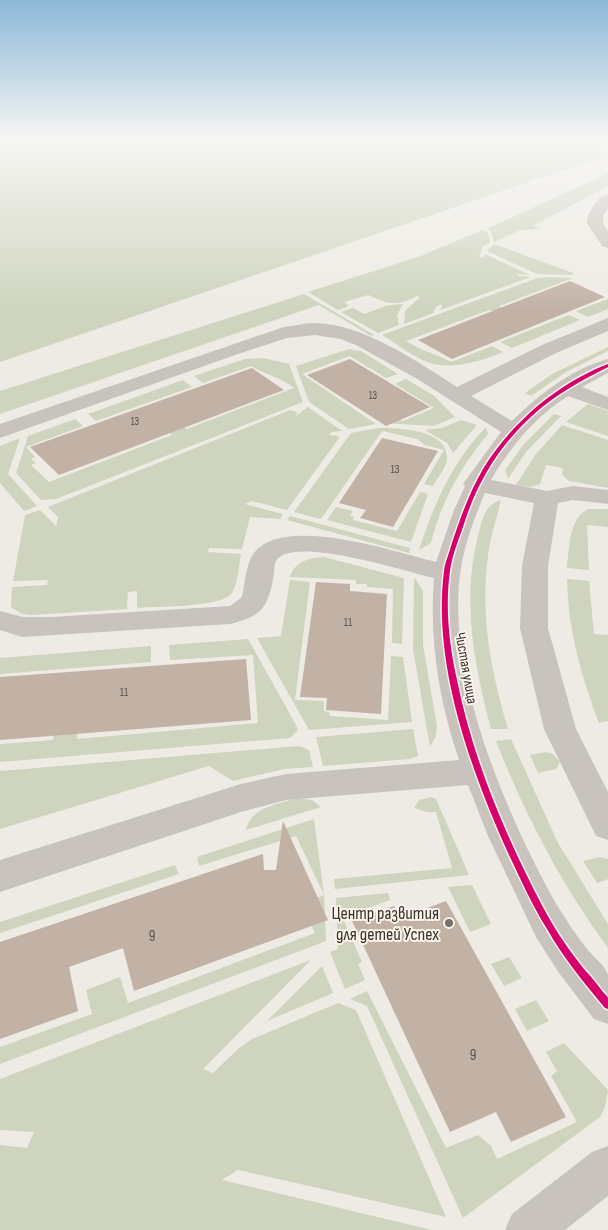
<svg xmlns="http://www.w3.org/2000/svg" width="608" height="1230" font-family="'Sofia Sans Condensed',sans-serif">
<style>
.green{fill:#ced4be}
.building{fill:#c2b1a5}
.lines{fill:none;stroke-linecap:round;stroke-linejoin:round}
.minor{fill:#c8c3bd;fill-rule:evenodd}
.cycleway-casing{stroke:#faf5ec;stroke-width:3}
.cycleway{fill:#d6006c;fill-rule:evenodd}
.poi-dot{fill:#78716b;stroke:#faf5ec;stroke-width:2}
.labels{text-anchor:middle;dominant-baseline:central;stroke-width:4;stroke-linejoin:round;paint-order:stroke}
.far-number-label{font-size:11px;fill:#5b5049}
.number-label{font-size:12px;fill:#5b5049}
.street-label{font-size:15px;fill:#39302a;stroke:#faf5ec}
.near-number-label{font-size:15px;fill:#5b5049}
.near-poi-label{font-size:18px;fill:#39302a;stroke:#faf5ec;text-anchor:end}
</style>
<rect width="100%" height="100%" fill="#eeebe4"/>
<path class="green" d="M0,139H575L608,155L0,362Z
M608,173V186L533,226L541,229L520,230L494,242L491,231L487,229Z
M483,230L488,233L490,243L483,246L479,256L483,258L485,254L530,275L518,274L517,276L531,277L440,310L443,304L437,306L433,313L404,324L405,311L420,297L417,296C396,307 388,304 368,295L344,302L349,306L338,310L308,292L418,257Z
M494,244L573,273V275L537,274L487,251Z
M547,277L573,278L499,306L506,310L497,313L489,310L406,341C422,351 436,354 451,362L492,346L503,352C482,361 453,370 430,363C414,358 397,344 382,335L537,278Z
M304,294L374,335L371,336L319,305L0,414V391Z
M608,299V309L588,317L576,311Z
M403,304L397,315L399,325L378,333L341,312L353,308L364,314L389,305Z
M569,315L580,320L512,348L500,342Z
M608,347V351L566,372L531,396L525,393L552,374Z
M349,349L361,351L398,374L386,378L350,356L302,374L376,424L349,429L309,402L296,366Z
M263,358L289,364L303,402L56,499L41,500L16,473L28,436L75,419L83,426L26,447L35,457L31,459L36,463L31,465L49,482L172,435L166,429L181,424L187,429L294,388C280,377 266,375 251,366L203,383L194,376L245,359Z
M406,379L433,395L455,417L434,426L380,423L393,418L403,421L434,408L395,384Z
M183,380L192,387L96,421L88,414Z
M588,404L608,411V436L566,422Z
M308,407L342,431L331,432L329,435L338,436L339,438L287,510L252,501L245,504L283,514L280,519L250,517L242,549L209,548L208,552L241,554C239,566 238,583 232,593C222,608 155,606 137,608V591L128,592L127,609L32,615L22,614L11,607L12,587L47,585L48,580L13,581L25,515L40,510L56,526L58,517L48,507L290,410L297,412L296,416Z
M554,414L561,416L526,452L508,479L505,470L524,444Z
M461,420L477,425L453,453L447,443L425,430L442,428Z
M562,425L608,440V488L569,481L562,475L563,468L546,465L540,484L531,487L516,485L536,454Z
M486,427L488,434C461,466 441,502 431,543L419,550C434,504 452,462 486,427Z
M378,428C397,428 448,429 447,458C447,467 437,478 433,486L424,484L444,450L425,445L417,439L382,431L321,519L294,512L351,433Z
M20,438L8,474L37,506L24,511L0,483V446Z
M420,492L428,494L411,542L327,520L336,507L353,511L350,516L354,517L353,520L397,531Z
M501,500C497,518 490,537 488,556C480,616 491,672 508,729H491C474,665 461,599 479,532C483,517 485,505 501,500Z
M589,509H608V527L587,525L589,570L567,568C569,549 569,516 589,509Z
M290,516L410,548L409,553L287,520Z
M324,557L404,578L402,644L392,643L393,589L367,587V584H356V580L290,577C295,561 309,558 324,557Z
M414,577L423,591V645L437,726L436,736L430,747L413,649Z
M567,579L589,581L594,634L608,635V721L599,723C581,675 568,630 567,579Z
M290,580L310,582L295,700L324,701V711L329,712L330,716L388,720L391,656L403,657L412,722L309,730L257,638L281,636Z
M248,639L296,725L298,730L290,738L0,762V744L53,740L56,718L79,717L77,739L258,723L253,655L170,660L169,645Z
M151,646V662L0,674V658Z
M413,729L418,756L410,759L323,766L316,737Z
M511,739L558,843L608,924V948C561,884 525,815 496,741Z
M299,746L309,750L313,767L284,769L233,781L209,766L0,829V771Z
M546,752L553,754L560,762L556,769L538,773L530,755Z
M431,797L436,799L469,875L335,889L334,879L452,868L436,812H427L414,808L419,800Z
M296,798L312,800L321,807L246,830C251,807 276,805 296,798Z
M314,819L324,895L326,941L0,1064V1047L92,1014L86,990L120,977L128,1003L315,933L302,904L324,895L296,836L199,866L197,857Z
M600,857L608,859V879L597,883L583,861Z
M175,865L179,874L0,933V922Z
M472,885L491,924L470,932L448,887Z
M388,893L390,900L342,917L362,962L358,964L365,980L345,989L330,952L338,949L336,898Z
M509,957L522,978L504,986L491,964Z
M311,960L203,1069L213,1073L239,1048L252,1039L338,1003L356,1010L446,1217L238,1170L222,1180L432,1230H0V1145L27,1148L34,1132L0,1130V1079Z
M322,966L333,993L267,1021Z
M367,991L446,1148L478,1135L491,1146L497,1159L577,1122L551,1076L557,1071L546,1052L564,1043L608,1090L605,1107L600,1117L463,1218L367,1006L350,999Z
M536,1000L549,1021L527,1031L515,1009Z"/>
<path class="building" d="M570,281L605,297L452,359L418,340Z
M350,359L430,407L386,426L307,375Z
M252,368L284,390L59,475L30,447Z
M382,438L438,451L393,527L360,518L366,510L339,503Z
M316,582L350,584V591L387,594L381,714L326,710L327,698L300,697Z
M246,659L251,720L0,740V677Z
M283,821L328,920L134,991L123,948L69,967L78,1011L0,1039V942L263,854L264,870H276Z
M446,901L566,1117L511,1142L496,1112L450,1132L352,921L394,906L400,918Z"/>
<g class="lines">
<path class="minor" d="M608,194V208L603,216V223L608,231V248L602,246L587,223C587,213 598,196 608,194Z
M608,318V331L556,353L471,396L512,421C537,396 573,368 608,359V373L582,387L608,397V410L568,396C535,417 511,446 491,480L547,491L573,486L608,490V504L573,500L558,503L548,566V628L576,729L608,792V840L596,836L544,729L520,628L522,566L534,503L485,493C475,516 465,543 461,568C444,671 506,813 555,902C565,918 575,934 587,949C593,956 606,967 608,975C608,987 608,1011 608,1024L594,1019L559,973L536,937L488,836L468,785L286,800L241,812L0,892V860L241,784L286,774L459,760C439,701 429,640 434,578C408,572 290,534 276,561C274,566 274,574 273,580C267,610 260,616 230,624L22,637L0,630V611L23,617H51L230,606L242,597C245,584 246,563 254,553C284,514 395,552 436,562L454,510L465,486L463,484L501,432L419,380L356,345L340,339L315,335L287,338L241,353L0,438V424L284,327C294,326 304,323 314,323C362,323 418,362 457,387L542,345Z
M608,1146V1196L565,1230H505L512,1214L592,1152Z"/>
<g class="cycleway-casing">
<path id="cycleway" d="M608,364V367C581,381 554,395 532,416C500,445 477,482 464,524C459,539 452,555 450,571C445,607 449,644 457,680C473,760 506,837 544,909C555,930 569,950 584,969C591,976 597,984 603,992C605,994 607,996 608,998C608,1001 608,1006 608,1009L605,1008C584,983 563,957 547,929C532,905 521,880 509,855C471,771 432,664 444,571C445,562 449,554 451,546C460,519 469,493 483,469C511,423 558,383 608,364Z"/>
</g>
<use href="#cycleway" class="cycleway"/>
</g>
<linearGradient id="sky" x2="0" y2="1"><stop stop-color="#8bb8d8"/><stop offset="0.45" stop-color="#f7f6f3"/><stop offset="1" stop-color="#f7f6f3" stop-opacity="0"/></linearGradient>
<rect width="608" height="311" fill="url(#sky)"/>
<circle class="poi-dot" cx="449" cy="923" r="5"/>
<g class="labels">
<g class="far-number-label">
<text x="373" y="395">13</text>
<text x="135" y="421">13</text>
</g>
<g class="number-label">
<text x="395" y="469">13</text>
<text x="348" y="622">11</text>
<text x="124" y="692">11</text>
</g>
<g class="street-label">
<text transform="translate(466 668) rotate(80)">Чистая улица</text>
</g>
<g class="near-number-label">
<text x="152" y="936">9</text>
<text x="473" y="1055">9</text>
</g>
<g class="near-poi-label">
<text x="439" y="913">Центр развития<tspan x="439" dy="21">для детей Успех</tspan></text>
</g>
</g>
</svg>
